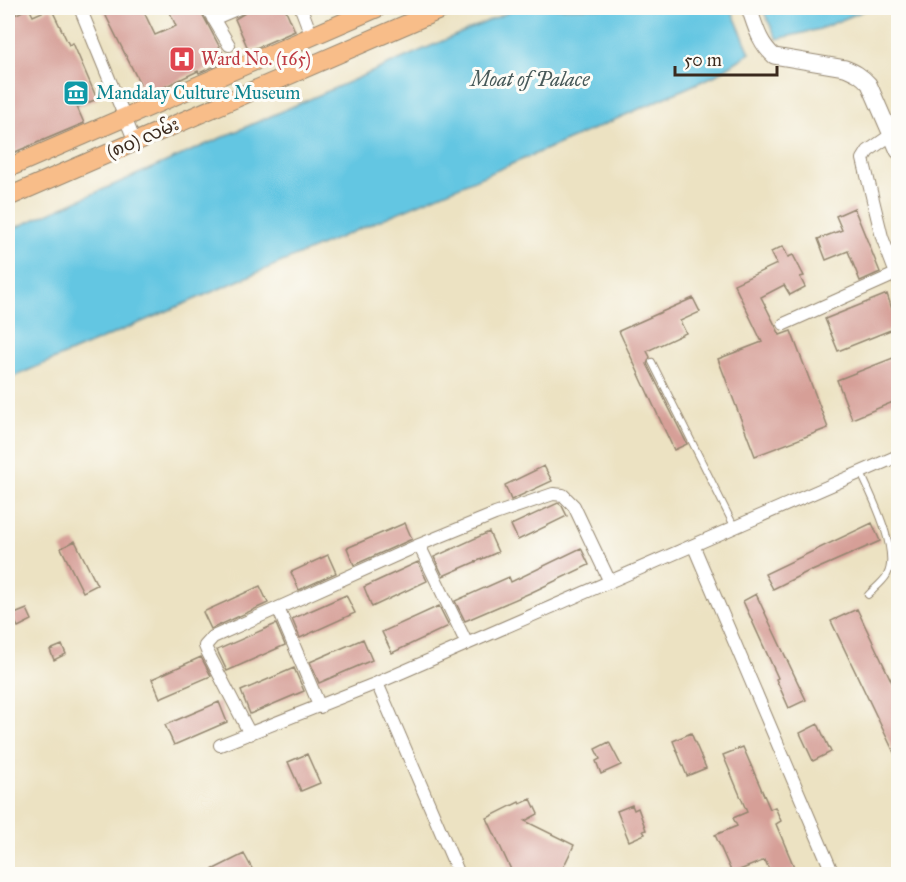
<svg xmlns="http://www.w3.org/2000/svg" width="906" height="882" font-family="'IM FELL Great Primer','Noto Sans Myanmar',serif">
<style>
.water{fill:#64c6e2;stroke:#507880;stroke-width:1.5}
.building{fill:#d69f97}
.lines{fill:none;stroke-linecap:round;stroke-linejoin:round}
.service-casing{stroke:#948670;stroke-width:8}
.minor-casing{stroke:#948670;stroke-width:14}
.tertiary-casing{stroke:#948670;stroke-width:17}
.primary-casing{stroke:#948670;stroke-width:20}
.service{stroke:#fff;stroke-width:6}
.minor{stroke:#fff;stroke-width:12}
.tertiary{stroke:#fff;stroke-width:15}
.primary{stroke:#f8bd89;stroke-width:18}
.labels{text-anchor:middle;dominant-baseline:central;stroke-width:6;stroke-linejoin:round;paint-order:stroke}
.health-label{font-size:18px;fill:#be3a42;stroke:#fdfcf7;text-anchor:start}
.culture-label{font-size:18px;fill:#0d838f;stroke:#fdfcf7;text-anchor:start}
.street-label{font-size:18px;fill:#3b2a1e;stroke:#fdfcf7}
.water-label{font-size:20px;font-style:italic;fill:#475959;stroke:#fdfcf7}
</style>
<rect width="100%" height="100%" fill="#fdfcf7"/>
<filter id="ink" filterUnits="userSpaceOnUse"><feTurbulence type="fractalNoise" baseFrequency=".0167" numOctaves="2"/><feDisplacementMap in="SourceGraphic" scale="12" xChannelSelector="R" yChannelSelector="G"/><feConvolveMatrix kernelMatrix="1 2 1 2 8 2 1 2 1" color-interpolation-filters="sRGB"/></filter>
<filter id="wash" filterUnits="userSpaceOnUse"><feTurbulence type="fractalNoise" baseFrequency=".008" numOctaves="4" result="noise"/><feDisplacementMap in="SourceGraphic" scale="24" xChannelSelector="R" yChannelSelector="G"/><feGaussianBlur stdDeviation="1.35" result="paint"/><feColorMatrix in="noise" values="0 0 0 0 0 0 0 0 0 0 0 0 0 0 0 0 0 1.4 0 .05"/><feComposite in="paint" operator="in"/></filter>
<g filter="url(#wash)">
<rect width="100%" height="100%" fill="#ece2c2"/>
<path class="water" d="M518,8H732L731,9L750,53L716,75L596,128L8,379V231Z
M762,8H870L820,29L777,39Z"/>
<g id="blocks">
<path class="building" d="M29,8L33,16L51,8L69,45L73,43L97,99L77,107L84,123L8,155V82L11,80L8,72V18Z
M102,8H142L155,35L176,26L168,8H199L227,61L199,73L198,71L139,99L134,88L140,84Z
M247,8H285L295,31L249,51L235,19L245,13Z
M854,208L880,272L860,281L848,251L826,260L818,239L842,230L836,216Z
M783,246L788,257L793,255L804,276L800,277L805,287L790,295L784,285L761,297L780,335L791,331L828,428L755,456L718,359L762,342L734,284L777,264L771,252Z
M887,294L898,327L838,351L825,319Z
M693,298L700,312L680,321L686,333L647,351L650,357L647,364L687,444L674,450L619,331Z
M898,356V400L852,419L837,380Z
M544,466L552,481L511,500L505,485Z
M558,503L562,506L567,516L518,540L511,525Z
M405,523L412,539L354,565L347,548Z
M872,523L880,541L812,571L811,570L773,589L765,574Z
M489,532L498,552L443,576L434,557Z
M75,541L97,585L83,592L61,548Z
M581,548L589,565L530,593L465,621L455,601L509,577L511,582Z
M328,555L336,573L299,590L291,572Z
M418,562L427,581L372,607L364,587Z
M260,586L268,603L211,629L203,612Z
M756,594L806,700L789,708L776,679L778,678L743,601Z
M346,595L355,613L300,638L292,619Z
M439,606L449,626L392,653L382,632Z
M27,609L32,620L18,627L12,615Z
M857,609L898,695V761L831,621Z
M276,624L285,645L227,671L217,650Z
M363,639L372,660L319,683L310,662Z
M62,645L66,654L54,660L50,650Z
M201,657L211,676L160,698L152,679Z
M294,668L304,691L250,714L241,691Z
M219,702L227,722L174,745L165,725Z
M818,724L831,752L813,761L800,733Z
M691,733L706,768L687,776L673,741Z
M609,742L621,765L601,774L596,761L600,759L595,749Z
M743,747L770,809L775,807L781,821L776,824L797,874H771L765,860L732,873L715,835L737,826L733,818L747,812L723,755Z
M307,754L320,783L301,791L288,762Z
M531,799L538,814L525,821L574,845L560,874H513L487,818L519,802L520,804Z
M632,805L634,810L638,808L646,830L643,831L645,834L629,841L617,811Z
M244,854L255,874H204Z"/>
</g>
</g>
<g filter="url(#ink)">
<use href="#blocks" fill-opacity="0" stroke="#948670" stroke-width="1.5"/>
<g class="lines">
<g class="service-casing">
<path id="service" d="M652,362L735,528
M861,473C871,495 900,551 887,575C883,582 874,589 868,595"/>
</g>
<g class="minor-casing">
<path id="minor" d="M80,8L135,142
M207,8L229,45
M301,8L312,37
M213,19L239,8
M891,135L868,151L863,159L882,237L898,279
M784,324L898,273
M419,545L467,644
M694,547L833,874
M278,608L320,707
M377,683L459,874
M250,734L207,651L205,646L213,637L419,545L495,514L553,494L563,495L574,506L610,582
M220,745L377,683L898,456"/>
</g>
<g class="tertiary-casing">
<path id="tertiary" d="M749,8C755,25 759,43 774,56L845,68C855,72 861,75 869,84L898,151"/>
</g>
<g class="primary-casing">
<path id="primary" d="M8,168L377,8
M8,197L444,8"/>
</g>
<use href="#service" class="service"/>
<use href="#minor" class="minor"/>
<use href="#tertiary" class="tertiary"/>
<use href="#primary" class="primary"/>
</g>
</g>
<defs>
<g id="hospital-square" transform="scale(1.35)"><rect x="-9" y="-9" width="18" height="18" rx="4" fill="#e0444e" stroke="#fdfcf7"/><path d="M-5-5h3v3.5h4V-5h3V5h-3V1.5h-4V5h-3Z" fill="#fff"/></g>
<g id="museum-square" transform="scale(1.35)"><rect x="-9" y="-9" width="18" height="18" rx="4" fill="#0f9aa8" stroke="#fdfcf7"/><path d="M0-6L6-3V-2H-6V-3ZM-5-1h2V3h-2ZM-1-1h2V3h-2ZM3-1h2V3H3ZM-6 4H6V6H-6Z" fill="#fff"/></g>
</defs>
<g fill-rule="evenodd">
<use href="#hospital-square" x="182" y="59"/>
<use href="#museum-square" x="76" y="93"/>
</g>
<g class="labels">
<g class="health-label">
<text x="201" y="59">Ward No. (165)</text>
</g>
<g class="culture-label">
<text x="96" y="93">Mandalay Culture Museum</text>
</g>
<g class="street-label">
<text transform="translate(143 138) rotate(-23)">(၈၀) လမ်း</text>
</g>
<g class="water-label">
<text x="530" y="79">Moat of Palace</text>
</g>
</g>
<rect width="906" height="882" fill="none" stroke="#fdfcf7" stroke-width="30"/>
<path d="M675 66v9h102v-9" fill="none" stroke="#3b2a1e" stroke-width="3"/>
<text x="684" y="66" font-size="18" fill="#3b2a1e" stroke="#fdfcf7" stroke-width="4.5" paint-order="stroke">50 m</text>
</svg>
